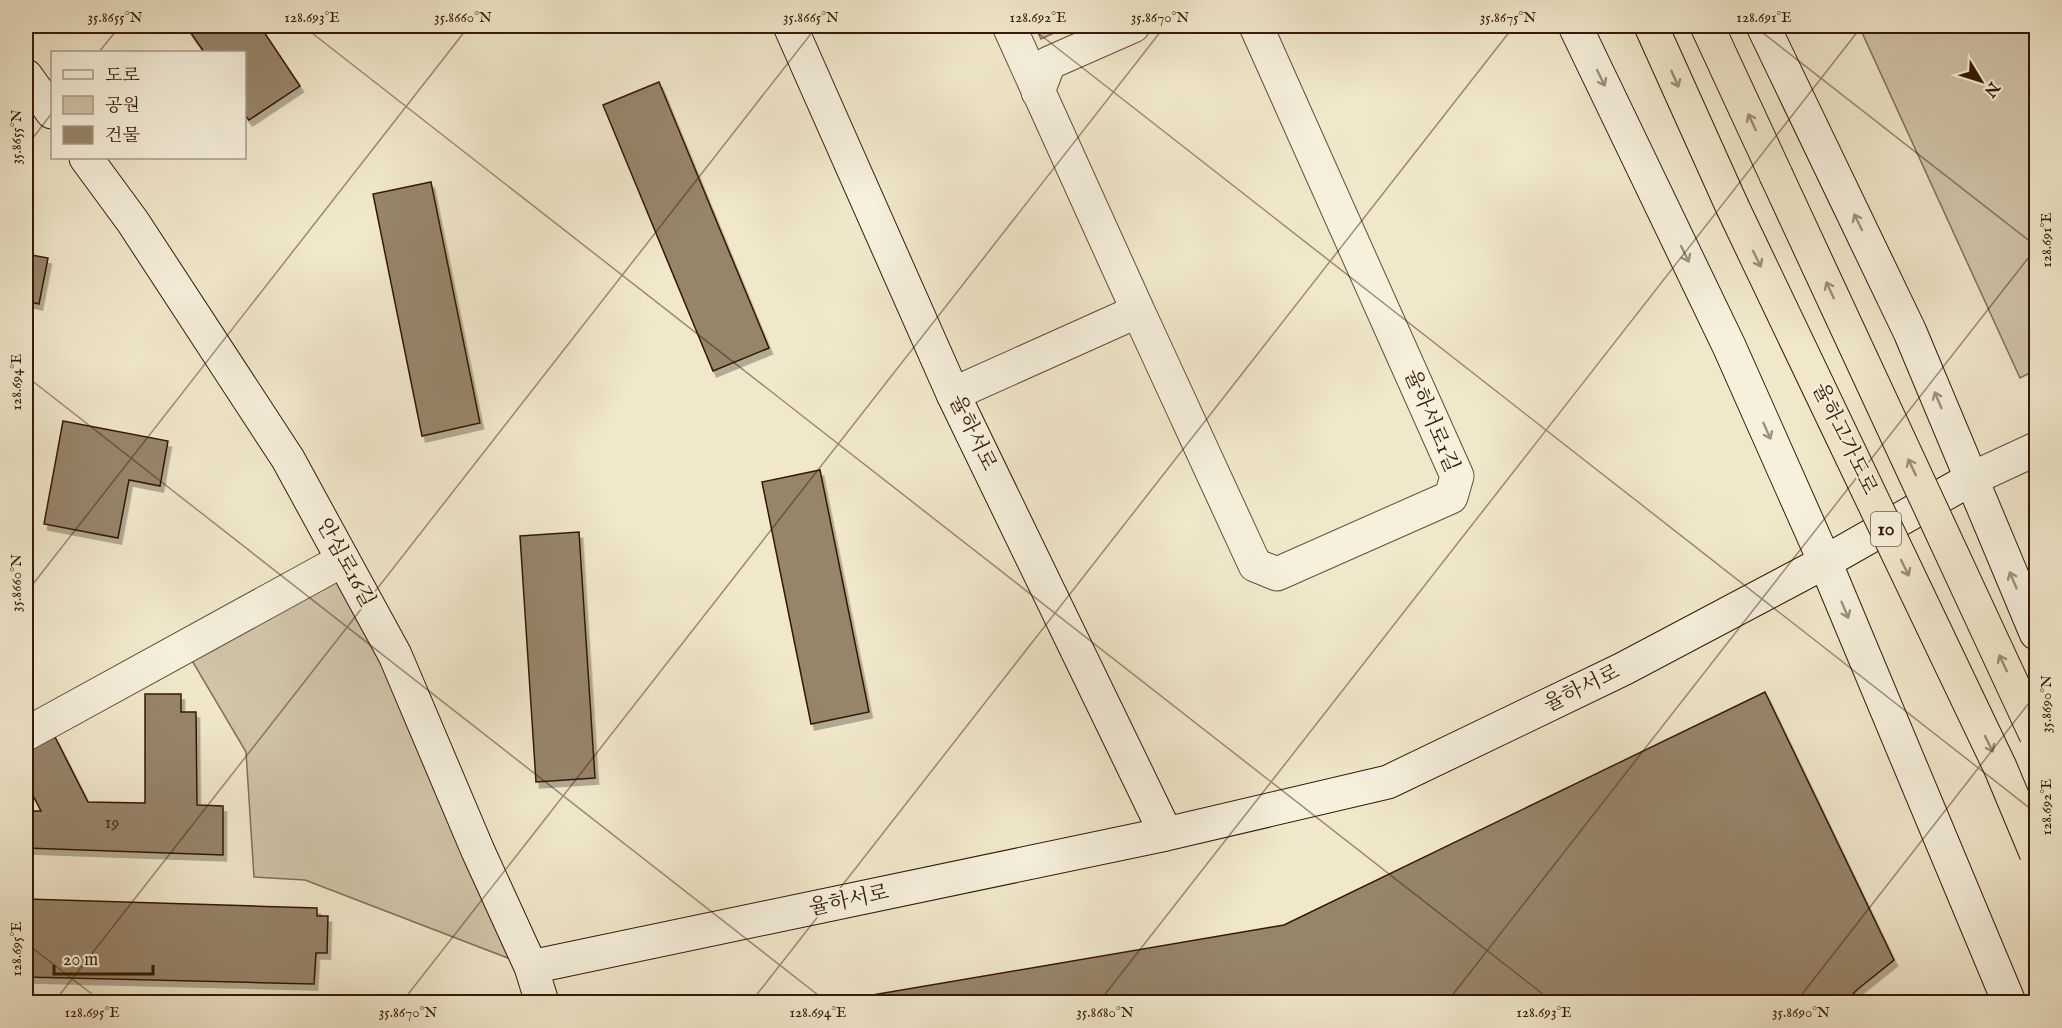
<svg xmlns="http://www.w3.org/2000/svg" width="2062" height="1028" font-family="'IM FELL English','Noto Serif KR',serif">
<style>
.green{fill:#d1c5a9;stroke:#846f56;stroke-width:1.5}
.building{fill:#97856b;stroke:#361904;stroke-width:1.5;filter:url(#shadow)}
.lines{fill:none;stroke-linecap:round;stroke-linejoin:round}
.minor-casing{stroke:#654d36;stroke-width:35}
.tertiary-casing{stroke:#654d36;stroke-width:35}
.secondary-casing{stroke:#361904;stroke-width:35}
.trunk-casing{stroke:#361904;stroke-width:35}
.minor{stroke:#f6f0dd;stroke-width:33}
.tertiary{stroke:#f6f0dd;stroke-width:33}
.secondary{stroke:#f6f0dd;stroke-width:33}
.trunk{stroke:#f1e8cb;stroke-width:33}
.trunk-bridge-casing{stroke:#361904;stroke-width:35;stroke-linecap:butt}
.trunk-bridge{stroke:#f1e8cb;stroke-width:33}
.oneway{stroke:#a08f7b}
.oneway2{stroke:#9d8b71}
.ticks{fill:none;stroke:#361904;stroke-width:1.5;stroke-opacity:0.45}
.labels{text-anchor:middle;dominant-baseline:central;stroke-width:4.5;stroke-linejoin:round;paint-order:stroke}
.number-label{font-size:18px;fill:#4e341e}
.shield{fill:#f6f0dd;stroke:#705a45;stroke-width:1.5}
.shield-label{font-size:20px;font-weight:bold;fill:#361904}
.street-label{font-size:21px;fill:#361904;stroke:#f6f0dd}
.neatline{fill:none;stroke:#361904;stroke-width:2}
.ticks-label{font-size:15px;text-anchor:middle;fill:#361904}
</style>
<defs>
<filter id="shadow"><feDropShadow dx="3.5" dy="6" stdDeviation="0" flood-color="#0004"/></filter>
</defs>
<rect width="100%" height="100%" fill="#f1e8cb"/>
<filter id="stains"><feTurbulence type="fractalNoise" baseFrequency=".00333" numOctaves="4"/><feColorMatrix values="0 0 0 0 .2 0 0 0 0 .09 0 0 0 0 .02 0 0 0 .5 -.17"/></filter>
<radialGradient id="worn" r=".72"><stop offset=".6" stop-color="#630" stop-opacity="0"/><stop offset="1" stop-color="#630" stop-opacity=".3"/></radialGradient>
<path class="green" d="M1035,26H1069L1041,39Z
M1859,26H2036V370L2020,378Z
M343,560L531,967L305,880L254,877L246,752L184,647Z"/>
<path class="building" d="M186,26H260L300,86L249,120L244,114V52H204Z
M659,82L769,348L713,371L603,105Z
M431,182L480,423L422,436L373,194Z
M26,254L48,258L39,304L26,301Z
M63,421L168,441L160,486L129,480L118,538L44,524Z
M820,470L869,712L811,724L762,482Z
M579,532L595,778L536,782L520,536Z
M1765,692L1894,960L1858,989L1845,1002H831L1284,925Z
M145,694H181V712H196L197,805L223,806V855L26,848V811H41L26,782V751L55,737L88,802L145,803Z
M26,899L317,908V916H328L327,953H316L314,984L26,977Z"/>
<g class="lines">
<g class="minor-casing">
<path id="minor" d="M1009,26L1138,311
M1038,92L1049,63L1133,26
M953,394L1138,311L1255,565L1277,574L1451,497L1457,476L1256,26
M1971,479L2036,449"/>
</g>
<g class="tertiary-casing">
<path id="tertiary" d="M26,734L343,560"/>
</g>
<g class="secondary-casing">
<path id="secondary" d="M1575,26L1729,346L1825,562L2009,1002
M1763,26L1910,332L2036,633
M26,76L52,112
M86,158L133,222L288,459L395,655L478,851L531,967L542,1002
M1166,834L1388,782L1623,669L1825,562L1971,479
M531,967L1166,834L953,394L790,26"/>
</g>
<g class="trunk-casing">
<path id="trunk" d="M1651,26L1732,206
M1707,26L1776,175"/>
</g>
<use href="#minor" class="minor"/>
<use href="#tertiary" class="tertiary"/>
<use href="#secondary" class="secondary"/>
<use href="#trunk" class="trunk"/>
<g class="trunk-bridge-casing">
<path id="trunk-bridge" d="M1776,175L2036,735
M1732,206L2000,767L2036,853"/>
</g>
<use href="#trunk-bridge" class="trunk-bridge"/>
</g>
<defs><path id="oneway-shaft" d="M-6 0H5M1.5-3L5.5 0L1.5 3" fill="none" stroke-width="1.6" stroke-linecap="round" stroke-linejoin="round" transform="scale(1.5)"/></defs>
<g class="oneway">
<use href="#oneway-shaft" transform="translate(1601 78) rotate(64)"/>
<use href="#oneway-shaft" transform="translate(1858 222) rotate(-116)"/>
<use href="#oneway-shaft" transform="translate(1685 254) rotate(64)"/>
<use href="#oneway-shaft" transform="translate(1938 400) rotate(-113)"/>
<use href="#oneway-shaft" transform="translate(1767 431) rotate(66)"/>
<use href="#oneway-shaft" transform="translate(2013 580) rotate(-113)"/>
<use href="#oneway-shaft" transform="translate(1845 610) rotate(67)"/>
</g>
<g class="oneway2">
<use href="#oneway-shaft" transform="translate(1675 79) rotate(66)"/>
<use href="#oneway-shaft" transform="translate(1752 122) rotate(-115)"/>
<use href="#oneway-shaft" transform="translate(1757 259) rotate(64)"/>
<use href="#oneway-shaft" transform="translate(1830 290) rotate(-115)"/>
<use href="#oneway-shaft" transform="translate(1912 467) rotate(-115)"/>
<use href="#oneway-shaft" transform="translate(1905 568) rotate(64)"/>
<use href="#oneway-shaft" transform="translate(2003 663) rotate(-115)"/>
<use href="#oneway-shaft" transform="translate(1989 744) rotate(64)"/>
</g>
<path class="ticks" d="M303,26L1553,1002M1029,26L2036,813M1754,26L2036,246M99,52L120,26M26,147L52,113M26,376L827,1002M26,593L469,26M26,943L102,1002M54,1002L817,26M402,1002L1165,26M751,1002L1514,26M1099,1002L1862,26M1447,1002L2036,248M1796,1002L2036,694"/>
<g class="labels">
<g class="number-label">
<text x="112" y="823">19</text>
</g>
<rect class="shield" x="1871" y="512" width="30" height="34" rx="4.5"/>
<g class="shield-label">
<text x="1886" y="529">10</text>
</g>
<g class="street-label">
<text transform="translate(1431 421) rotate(67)">율하서로1길</text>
<text transform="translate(972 433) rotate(64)">율하서로</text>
<text transform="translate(1844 439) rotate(64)">율하고가도로</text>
<text transform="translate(345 563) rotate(61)">안심로16길</text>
<text transform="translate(1582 689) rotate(-26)">율하서로</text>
<text transform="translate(849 901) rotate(-12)">율하서로</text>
</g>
</g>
<rect width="2062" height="1028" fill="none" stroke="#f1e8cb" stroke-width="66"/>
<rect x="51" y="51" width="195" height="108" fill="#f6f0dd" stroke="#a99a86" stroke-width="1.5"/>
<rect x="63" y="70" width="30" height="9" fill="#f6f0dd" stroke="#a99a86" stroke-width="1.5"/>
<text x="105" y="81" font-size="18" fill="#361904">도로</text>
<rect x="63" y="96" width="30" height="18" fill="#d1c5a9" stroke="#a99a86" stroke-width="1.5"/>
<text x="105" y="111" font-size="18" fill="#361904">공원</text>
<rect x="63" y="126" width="30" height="18" fill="#97856b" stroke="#a99a86" stroke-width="1.5"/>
<text x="105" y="141" font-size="18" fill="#361904">건물</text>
<g transform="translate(1981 81) rotate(128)" stroke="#f6f0dd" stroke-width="4.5" paint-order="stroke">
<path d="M0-4.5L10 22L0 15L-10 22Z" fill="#361904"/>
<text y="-9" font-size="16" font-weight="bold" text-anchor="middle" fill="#361904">N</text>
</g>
<path d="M54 965v9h99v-9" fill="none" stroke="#361904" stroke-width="3"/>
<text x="63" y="965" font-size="18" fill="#361904" stroke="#f6f0dd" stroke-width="4.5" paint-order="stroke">20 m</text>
<rect x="33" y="33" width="1996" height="962" class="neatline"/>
<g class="ticks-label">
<text x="115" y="22">35.8655°N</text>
<text x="312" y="22">128.693°E</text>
<text x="463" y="22">35.8660°N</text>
<text x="811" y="22">35.8665°N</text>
<text x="1038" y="22">128.692°E</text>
<text x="1160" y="22">35.8670°N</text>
<text x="1508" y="22">35.8675°N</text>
<text x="1764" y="22">128.691°E</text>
<text transform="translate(16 137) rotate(-90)" y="5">35.8655°N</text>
<text transform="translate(2046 240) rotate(-90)" y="5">128.691°E</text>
<text transform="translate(16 382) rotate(-90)" y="5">128.694°E</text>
<text transform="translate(16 583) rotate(-90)" y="5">35.8660°N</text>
<text transform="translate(2046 704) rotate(-90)" y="5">35.8690°N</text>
<text transform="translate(2046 807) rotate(-90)" y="5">128.692°E</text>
<text transform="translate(16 949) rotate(-90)" y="5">128.695°E</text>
<text x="92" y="1017">128.695°E</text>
<text x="408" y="1017">35.8670°N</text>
<text x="818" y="1017">128.694°E</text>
<text x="1105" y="1017">35.8680°N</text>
<text x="1544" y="1017">128.693°E</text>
<text x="1801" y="1017">35.8690°N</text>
</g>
<rect width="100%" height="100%" filter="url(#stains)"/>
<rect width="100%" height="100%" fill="url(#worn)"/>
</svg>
